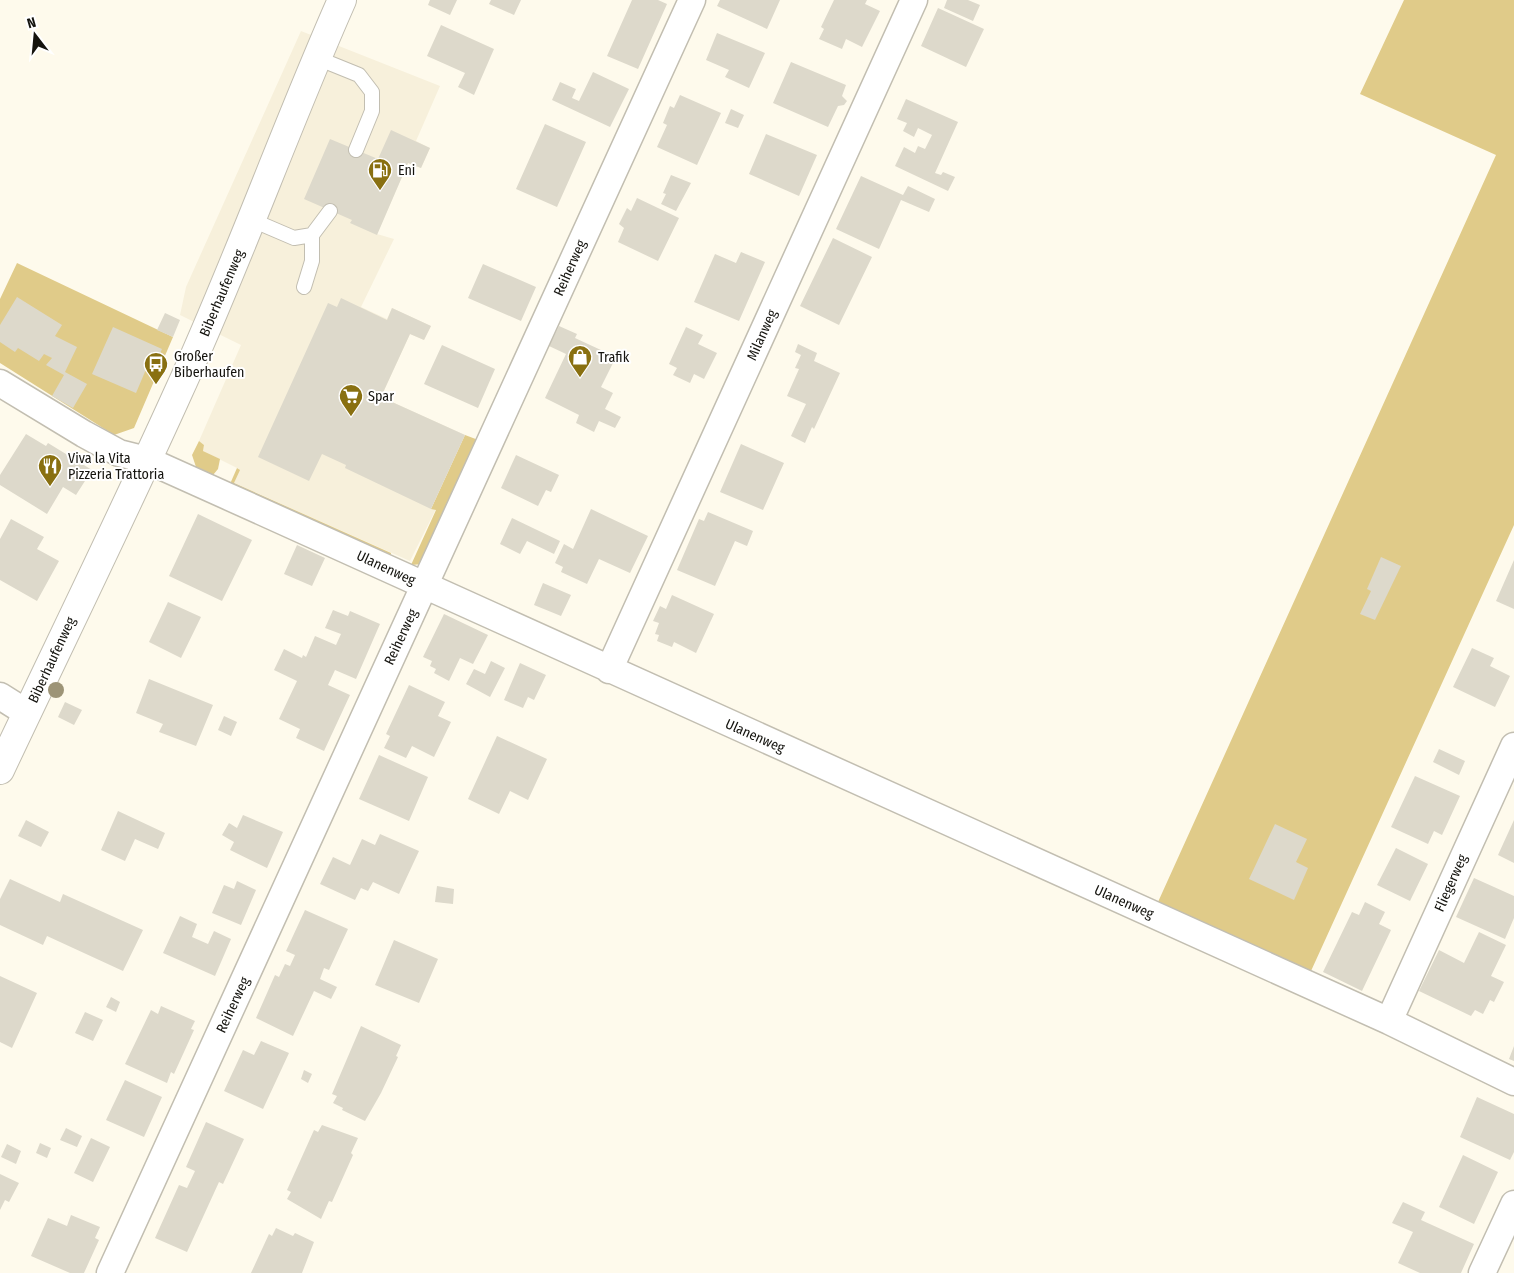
<svg xmlns="http://www.w3.org/2000/svg" width="1514" height="1273" font-family="'Fira Sans Condensed',sans-serif">
<style>
.built{fill:#f7f0db}
.green{fill:#e0cb89}
.building{fill:#ddd9cb}
.lines{fill:none;stroke-linecap:round;stroke-linejoin:round}
.lane-casing{stroke:#c2beb1;stroke-width:16}
.street-casing{stroke:#c2beb1;stroke-width:29}
.secondary-casing{stroke:#c2beb1;stroke-width:30}
.lane{stroke:#fff;stroke-width:14}
.street{stroke:#fff;stroke-width:26}
.secondary{stroke:#fff;stroke-width:28}
.tree{fill:#9d9477}
.labels{text-anchor:middle;dominant-baseline:central;stroke-width:4;stroke-linejoin:round;paint-order:stroke}
.poi-label{font-size:14px;fill:#14130e;stroke:#fff;text-anchor:start}
.street-label{font-size:14px;fill:#14130e;stroke:#fff}
</style>
<rect width="100%" height="100%" fill="#fefaec"/>
<path class="built" d="M301,31L440,86L416,141L430,148L421,168L408,163L377,234L394,239L361,307L387,319L392,308L431,326L424,340L410,334L381,397L465,435L431,508L436,509L410,561L234,483L239,469L203,451L204,445L199,441L241,345L180,315L186,287Z"/>
<path class="green" d="M1404,0H1514V525L1311,971L1158,902L1496,155L1360,94Z
M17,263L173,337L134,428L114,435L0,363V299Z
M465,435L481,441L423,564L411,565L436,510L431,509Z
M199,441L204,445L203,451L220,459L218,469L213,475L197,470L192,455Z
M237,468L240,470L234,483L391,553V557L230,484Z"/>
<path class="building" d="M430,0H457L450,15L428,5Z
M491,0H521L514,15L489,4Z
M632,0H658L667,4L638,69L607,56Z
M720,0H780L767,29L717,6Z
M834,0H867L865,4L880,11L862,47L846,39L842,49L819,39L824,29L821,27Z
M947,0H968L980,5L973,21L944,8Z
M938,8L984,29L966,67L921,46Z
M441,25L494,49L474,95L458,87L465,73L427,56Z
M717,33L765,53L749,88L725,77L729,70L706,60Z
M791,62L846,85L842,96L847,101L844,105L838,106L828,127L773,103Z
M593,72L629,89L610,127L552,100L560,82L576,89L572,98L579,101Z
M680,95L721,113L697,165L657,147L667,125L663,123L670,106L674,108Z
M906,99L958,122L935,173L941,175L943,172L955,177L948,191L895,166L904,147L915,153L918,146L925,149L932,135L918,128L914,137L903,131L907,123L897,119Z
M731,109L744,115L738,128L725,123Z
M545,124L586,142L557,207L516,189Z
M391,130L430,148L421,168L408,163L377,235L350,223L352,220L304,199L330,139L378,159Z
M766,134L817,155L799,196L749,174Z
M671,175L691,183L676,211L661,204L666,194L663,193Z
M861,176L903,195L908,186L935,199L929,212L901,200L879,249L836,229Z
M637,198L679,218L658,261L618,242L624,228L619,224L627,208L631,211Z
M833,238L872,257L839,325L800,306Z
M741,252L765,262L739,321L694,302L715,254L736,263Z
M483,264L536,287L521,321L468,298Z
M17,297L62,325L55,336L77,347L65,372L87,384L73,408L52,396L64,375L46,365L52,358L44,354L39,361L18,348L15,352L0,342V325Z
M341,298L387,320L392,308L431,326L424,340L410,334L381,397L465,435L431,509L345,468L346,465L322,454L309,481L258,457L328,303L337,307Z
M165,313L180,320L173,337L157,330Z
M559,326L577,334L575,338L616,357L601,387L613,393L605,409L621,417L615,428L599,421L594,432L576,423L579,415L545,398L566,354L549,346Z
M113,327L162,349L153,369L147,367L136,393L92,374Z
M686,327L703,335L698,344L717,353L704,379L694,374L690,383L673,375L677,368L669,364Z
M798,344L817,353L814,361L840,373L814,429L812,427L805,443L791,436L806,404L787,396L799,369L795,368L801,355L795,352Z
M442,345L495,369L478,408L424,384Z
M26,434L46,446L48,443L92,470L76,495L63,487L47,514L0,485V475Z
M741,444L784,463L763,510L720,492Z
M516,455L559,475L551,492L546,490L538,506L501,488Z
M591,509L648,536L630,573L599,559L587,584L561,572L563,567L555,563L564,544L573,549Z
M708,512L753,531L747,546L735,541L715,586L677,570L699,519L704,521Z
M198,514L252,540L222,601L169,576Z
M512,518L560,541L554,554L527,541L520,554L500,544Z
M11,519L44,537L37,549L59,561L37,601L0,580V539Z
M297,545L325,558L312,586L284,574Z
M1381,557L1401,566L1375,620L1360,614L1371,591L1367,589Z
M1514,560V609L1496,601Z
M543,583L571,595L561,616L534,605Z
M672,595L714,614L696,653L674,642L672,647L657,641L659,635L655,634L659,623L653,621L660,606L666,609Z
M168,602L201,617L181,658L149,642Z
M333,610L348,616L350,611L380,624L356,679L335,670L328,685L350,695L324,751L296,738L300,729L279,719L297,681L274,670L284,649L302,658L303,655L306,657L315,636L336,645L341,634L325,628Z
M444,614L488,635L473,664L460,658L449,681L434,673L436,669L430,666L432,661L423,657Z
M1472,648L1494,658L1490,666L1510,676L1495,707L1453,687Z
M491,661L505,668L490,697L466,684L474,669L485,674Z
M520,663L546,675L534,700L528,697L523,708L504,700Z
M149,679L213,705L196,746L159,732L163,724L136,713Z
M409,685L445,702L438,716L451,722L434,757L412,746L406,758L384,748L390,736L386,734Z
M65,702L82,710L74,725L58,717Z
M224,716L237,722L231,736L218,730Z
M497,736L547,759L528,800L510,791L499,814L468,799Z
M1439,749L1465,761L1459,775L1433,762Z
M379,755L428,777L409,821L359,799Z
M1415,776L1460,796L1442,835L1434,831L1428,844L1391,827Z
M118,811L165,833L158,849L135,839L125,861L101,850Z
M243,815L283,832L267,868L230,850L234,842L222,835L229,823L237,828Z
M26,820L49,832L41,847L18,836Z
M1514,820V863L1498,855Z
M1275,824L1307,839L1296,862L1308,868L1294,900L1249,879Z
M380,834L419,851L399,894L373,882L368,891L361,888L355,900L320,884L333,857L350,865L362,839L375,845Z
M1396,848L1428,864L1410,901L1377,885Z
M1474,878L1514,896V918L1505,939L1456,917Z
M10,879L60,902L63,894L143,930L123,971L47,936L43,945L0,925V899Z
M237,881L256,890L241,925L212,913L224,885L234,889Z
M437,886L454,889L453,904L435,902Z
M1365,902L1385,912L1379,924L1391,930L1362,991L1323,972L1352,912L1359,915Z
M305,910L348,929L329,970L324,968L320,979L337,987L331,999L314,991L293,1036L256,1018L275,975L279,977L285,964L290,966L295,955L286,951Z
M180,916L197,924L192,937L208,944L214,931L231,939L215,976L163,953Z
M1479,932L1506,945L1491,976L1504,982L1494,1002L1490,1000L1483,1014L1475,1010L1471,1016L1419,991L1439,950L1464,963Z
M394,940L438,959L419,1003L375,985Z
M0,976L37,993L12,1048L0,1042Z
M111,997L120,1002L116,1012L106,1007Z
M161,1006L195,1021L191,1029L194,1030L174,1074L171,1072L167,1083L125,1064L151,1010L158,1014Z
M85,1012L103,1020L93,1041L75,1033Z
M361,1026L401,1045L396,1056L398,1057L381,1093L365,1121L342,1110L343,1108L333,1103L337,1096L332,1094Z
M261,1041L289,1053L263,1109L224,1091L243,1050L254,1055Z
M1514,1046V1061L1509,1059Z
M304,1070L312,1074L308,1083L301,1079Z
M125,1080L162,1097L144,1137L106,1120Z
M1477,1097L1514,1114V1152L1510,1160L1460,1137Z
M206,1122L244,1139L223,1184L219,1182L187,1252L155,1238L179,1185L187,1188L195,1171L186,1167Z
M322,1125L358,1138L351,1153L353,1155L332,1202L329,1201L321,1219L287,1199L291,1192L287,1190L314,1130L318,1132Z
M66,1128L82,1136L77,1147L60,1140Z
M91,1138L110,1147L93,1182L74,1173Z
M40,1143L51,1148L47,1158L36,1153Z
M7,1144L21,1151L16,1164L1,1157Z
M1463,1155L1498,1172L1474,1224L1439,1207Z
M0,1174L19,1183L9,1202L5,1200L0,1210Z
M1403,1202L1425,1212L1421,1220L1474,1244L1461,1273H1420L1398,1263L1413,1232L1392,1223Z
M71,1215L100,1227L95,1238L99,1240L84,1273H70L31,1256L48,1218L67,1226Z
M276,1228L293,1236L295,1233L314,1242L302,1273H251L269,1234L272,1236Z"/>
<g class="lines">
<g class="lane-casing">
<path id="lane" d="M317,58L359,75L372,92V111L356,150
M252,220L294,238L312,235L330,211
M304,287L312,261V235"/>
</g>
<g class="street-casing">
<path id="street" d="M0,383L84,434L119,453L147,460L227,496L1389,1021L1514,1082
M609,670L914,0
M0,696L27,713
M1389,1021L1514,746
M110,1273L692,0
M1482,1273L1514,1204"/>
</g>
<g class="secondary-casing">
<path id="secondary" d="M0,770C59,645 120,521 177,395C237,265 284,131 342,0"/>
</g>
<use href="#lane" class="lane"/>
<use href="#street" class="street"/>
<use href="#secondary" class="secondary"/>
</g>
<circle class="tree" cx="56" cy="690" r="8"/>
<defs>
<g id="fuel-pin" transform="scale(1.25)"><path d="M0 17L-7.5 6A9.5 9.5 0 1 1 7.5 6Z" fill="#897011" stroke="#fff"/><path d="M-5.5-6h7V0h2V4h1.3V-2.5L3-4.5l.8-.8L6-3V5H2.5V1h-1V6h-7ZM-4.2-4.7v3.2H.2V-4.7Z" fill="#fff"/></g>
<g id="shop-pin" transform="scale(1.25)"><path d="M0 17L-7.5 6A9.5 9.5 0 1 1 7.5 6Z" fill="#897011" stroke="#fff"/><path d="M-5-2.5h2.3a2.7 3.5 0 0 1 5.4 0H5L5.5 6h-11ZM-1.5-2.5h3a1.5 2.3 0 0 0-3 0Z" fill="#fff"/></g>
<g id="bus-pin" transform="scale(1.25)"><path d="M0 17L-7.5 6A9.5 9.5 0 1 1 7.5 6Z" fill="#897011" stroke="#fff"/><path d="M-5-6H5V4H4V6H2V4H-2V6H-4V4H-5ZM-3.5-4V0h7V-4ZM-3.5 1.2v1.5H-2V1.2ZM2 1.2v1.5H3.5V1.2Z" fill="#fff"/></g>
<g id="supermarket-pin" transform="scale(1.25)"><path d="M0 17L-7.5 6A9.5 9.5 0 1 1 7.5 6Z" fill="#897011" stroke="#fff"/><path d="M-6-5.5h2.5l.6 2H6L4.5 2H-2.5L-4.4-4H-6ZM-1.5 3.2a1.3 1.3 0 1 0 .1 0ZM3 3.2a1.3 1.3 0 1 0 .1 0Z" fill="#fff"/></g>
<g id="restaurant-pin" transform="scale(1.25)"><path d="M0 17L-7.5 6A9.5 9.5 0 1 1 7.5 6Z" fill="#897011" stroke="#fff"/><path d="M-5-6h1v4h1v-4h1v4h1v-4h1v5L-1.5 .5V6h-2V.5L-5-1ZM5-6V6H3V1.5H1.5Q1.5-4 5-6Z" fill="#fff"/></g>
</defs>
<g fill-rule="evenodd">
<use href="#fuel-pin" x="380" y="170"/>
<use href="#shop-pin" x="580" y="357"/>
<use href="#bus-pin" x="156" y="364"/>
<use href="#supermarket-pin" x="351" y="396"/>
<use href="#restaurant-pin" x="50" y="466"/>
</g>
<g class="labels">
<g class="poi-label">
<text x="398" y="170">Eni</text>
<text x="174" y="356">Großer<tspan x="174" dy="16">Biberhaufen</tspan></text>
<text x="598" y="357">Trafik</text>
<text x="368" y="396">Spar</text>
<text x="68" y="458">Viva la Vita<tspan x="68" dy="16">Pizzeria Trattoria</tspan></text>
</g>
<g class="street-label">
<text transform="translate(570 268) rotate(-66)">Reiherweg</text>
<text transform="translate(222 293) rotate(-67)">Biberhaufenweg</text>
<text transform="translate(762 335) rotate(-66)">Milanweg</text>
<text transform="translate(386 568) rotate(25)">Ulanenweg</text>
<text transform="translate(401 637) rotate(-65)">Reiherweg</text>
<text transform="translate(52 660) rotate(-65)">Biberhaufenweg</text>
<text transform="translate(755 736) rotate(24)">Ulanenweg</text>
<text transform="translate(1451 883) rotate(-66)">Fliegerweg</text>
<text transform="translate(1124 902) rotate(24)">Ulanenweg</text>
<text transform="translate(233 1005) rotate(-65)">Reiherweg</text>
</g>
</g>
<g transform="translate(35 35) rotate(344)" stroke="#ffffff" stroke-width="4" paint-order="stroke">
<path d="M0-4L9 19L0 12L-9 19Z" fill="#14130e"/>
<text y="-8" font-size="14" font-weight="bold" text-anchor="middle" fill="#14130e">N</text>
</g>
</svg>
